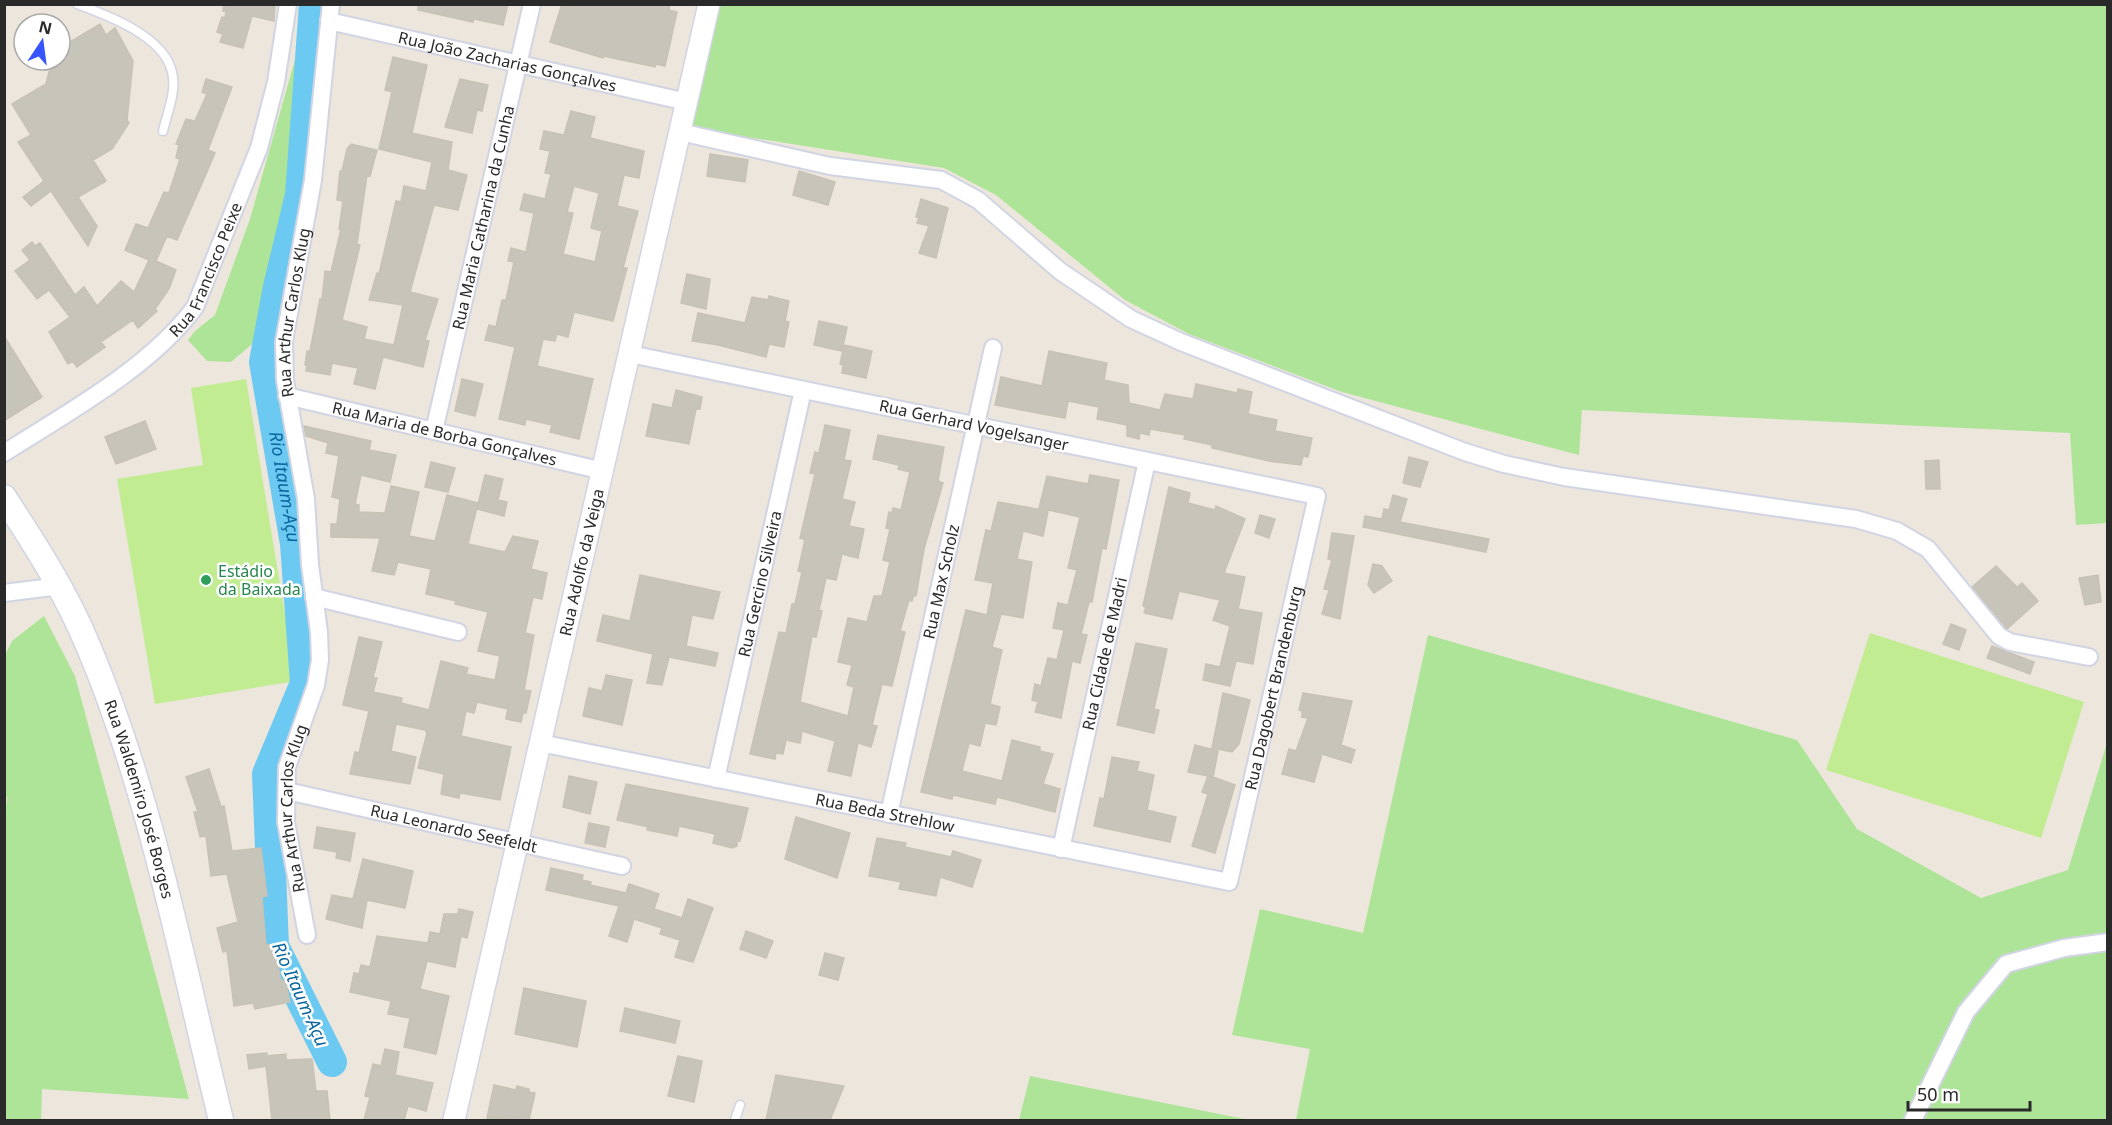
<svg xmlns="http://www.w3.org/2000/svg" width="2112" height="1125" font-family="'Noto Sans',sans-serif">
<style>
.green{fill:#aee497}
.pitch{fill:#c2ec92}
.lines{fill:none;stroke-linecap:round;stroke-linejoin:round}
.river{stroke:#6cc9f1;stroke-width:30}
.building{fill:#c7c4ba;stroke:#c8c2b5;stroke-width:1.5;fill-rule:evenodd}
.service-casing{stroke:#d1d4e3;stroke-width:11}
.minor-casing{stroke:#d1d4e3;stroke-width:20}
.tertiary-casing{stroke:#d1d4e3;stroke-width:24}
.secondary-casing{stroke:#d1d4e3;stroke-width:27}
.service{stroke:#fff;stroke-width:8}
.minor{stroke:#fff;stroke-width:16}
.tertiary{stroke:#fff;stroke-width:21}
.secondary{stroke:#fff;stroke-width:24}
.leisure-dot{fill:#2e9e5b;stroke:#fff;stroke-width:2}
.labels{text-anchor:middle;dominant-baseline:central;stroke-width:5;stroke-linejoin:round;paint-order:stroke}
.street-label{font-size:16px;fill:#2a2a2a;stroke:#fff}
.leisure-label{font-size:16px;fill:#27864d;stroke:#fff;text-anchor:start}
.water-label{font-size:18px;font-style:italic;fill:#0a659e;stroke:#fff}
</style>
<rect width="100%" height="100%" fill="#ece6dc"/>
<path class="green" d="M719,5H2107V523L2076,525L2070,433L1582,410L1579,455L1342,392L1189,334L1125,300L996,195L944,168L690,128Z
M299,16L314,18L300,199L258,339L231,362L207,361L188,340L195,331L215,315L250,219L296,56Z
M44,616L75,676L189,1099L42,1089L41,1120H5L4,830L7,798L4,791L5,655L12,641Z
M1428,635L1797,740L1857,829L1981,898L2068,870L2107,743V1120H1296L1310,1049L1232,1035L1260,909L1363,933Z
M1030,1076L1249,1120H1019Z"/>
<path class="pitch" d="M246,379L296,681L155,704L117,479L203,465L191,388Z
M1870,633L2084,702L2041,838L1826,770Z"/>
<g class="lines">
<path class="river" id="s1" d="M314,4L300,195L278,287L264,362L295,544L305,683L267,774L274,946L332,1062"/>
</g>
<path class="building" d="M224,4H275L274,21L252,16L243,48L220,42L223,34L217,32L222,17L225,18L226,11H223Z
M418,4H508L503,25L474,19L473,22L418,10Z
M562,4H670L669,10L677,12L665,66L656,64L655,67L603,56V58L550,42Z
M100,24L106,35L115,28L133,61L127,120L129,123L112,149L93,160L106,181L78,197L97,226L88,246L51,191L31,206L23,197L44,181L18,142L31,135L12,104L46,84L52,60H60V48Z
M393,57L427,65L412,133L452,142L448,170L467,175L458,210L434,205L410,292L438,299L425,340L429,341L423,367L383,357L375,389L354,384L358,368L332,363L330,375L306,371L307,366L305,365L307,351H310L320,299L322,300L325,271L331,272L341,229H339L343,201L337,200L340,171H342L347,149L351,144L377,150L370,176L367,175L357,244L360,245L342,320L367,327L364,339L394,345L403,305L369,300L377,273L379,274L396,201L401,202L404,186L426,191L432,162L379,149L392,92L385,90Z
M206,79L232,87L208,150L215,153L200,188L177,240L167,236L156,261L176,270L169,289L155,309L157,311L138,328L133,320L101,342L105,347L77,367L73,361L68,364L49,332L70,317L49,290L37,299L15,271L30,260L22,250L32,242L35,246L40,243L75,295L84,287L97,306L121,281L134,292L149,260L125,250L136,224L148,228L164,192L169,193L180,159L176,158L179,145L176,144L186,119L195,121L207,94L202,92Z
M460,79L488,85L482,111L477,110L472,133L445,127Z
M571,111L595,117L590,138L644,151L639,178L624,175L617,206L638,211L623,268H627L613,321L574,312L568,337L557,334L555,341L543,339L537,366L593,379L579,439L550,432L552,425L526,419L525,425L499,419L515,347L485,340L489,325L496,327L502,300H506L514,262L508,261L511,248L526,252L534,213L520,210L524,194L545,199L551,174L545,173L550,151L540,149L544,131L564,135ZM574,186L599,193L591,228L602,231L595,262L563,254L573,213L567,212Z
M710,154L748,160L745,182L707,176Z
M799,171L835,182L828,205L793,195Z
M921,199L948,208L936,258L919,253L929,226L917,223L919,217H916Z
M687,274L710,279L706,309L681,303Z
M769,296L789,301L785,321L789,322L784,347L769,344L766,357L718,345L692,341L698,313L745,323L752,297L768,300Z
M819,321L847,327L842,351L814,345Z
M4,336L42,397L4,421Z
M844,345L872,351L866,378L842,373L843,365L840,364Z
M1049,351L1107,363L1104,380L1128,385L1129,403L1160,410L1165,394L1193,399L1196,384L1237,393L1238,389L1252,392L1248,414L1277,420L1275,431L1312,438L1308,457L1303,456L1301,465L1269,461L1212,448V445L1184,439L1185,435L1150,429L1149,435L1140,433L1139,439L1127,436V425L1097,419L1099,407L1068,401L1065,418L995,405L1001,377L1042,386Z
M462,379L483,384L475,416L455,411Z
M676,390L702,397L700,409H696L689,444L646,436L653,404L672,408Z
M145,421L156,449L116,464L105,437Z
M825,425L850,430L844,460L851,461L842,499L855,502L849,526L864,529L858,558L842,554L836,580L826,578L819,610L822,611L816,637L812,636L800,702L848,716L854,687L847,685L852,665L838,662L848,618L867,622L874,596H882L890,562L883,560L890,529L886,528L889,512L892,513L893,508L901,510L910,472L898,469L899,465L873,459L878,435L944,447L938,481L943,483L924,549L916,596L914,595L912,601L909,600L900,631L905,632L892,686L882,684L872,725L877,726L871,747L858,743L851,776L828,771L835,741L802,731L800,743L786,740L783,754L776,753L775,759L750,754L779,632L786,633L792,604H795L802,572L798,571L805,540L800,538L815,474L810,473L815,452L819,453Z
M304,426L371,441L369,450L396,455L390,482L361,475L355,504L359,505V512L385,513L391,486L419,492L409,536L435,541L447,495L478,503L468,544L505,552L513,536L538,541L531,569L547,573L542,599L533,597L525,633L534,635L524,690L531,691L526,713H523L521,722L506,719L508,709L477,702L474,713L466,711L461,736L511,747L500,800L460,793L459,798L441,794L444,774L418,768L427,733L425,730L396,724L391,751L416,757L410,784L350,774L355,752L359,753L369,711L343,705L359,637L382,642L373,678H377L373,692L402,698L401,703L429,710L441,661L468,668L466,674L495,680L500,656L478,651L488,612L455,604L456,601L426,594L431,569L398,562L394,575L372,571L380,538L331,537V524H337L340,499L332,497L339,456L326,453L328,443L306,436Z
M1409,457L1428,462L1420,487L1403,483Z
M1939,460L1940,489H1926L1925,461Z
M431,462L455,468L448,492L425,487Z
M485,475L503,479L498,500L507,502L504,516L477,509Z
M1090,475L1119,480L1106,549L1102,548L1092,602H1089L1081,634L1087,635L1080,663L1072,661L1061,718L1035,712L1038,702L1032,700L1035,684L1041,686L1048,658L1057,660L1064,630L1053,628L1058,603L1068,605L1077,570L1068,568L1080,517L1039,508L1047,476L1088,484Z
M1169,487L1190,493L1188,503L1215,510L1216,506L1245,519L1224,573L1245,577L1238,609L1262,613L1253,664L1236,661L1230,686L1203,680L1206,664L1220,667L1230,626L1213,620L1220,600L1179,591L1172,619L1144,613L1146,607L1143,606Z
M1393,495L1407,499L1400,522L1489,539L1486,552L1363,527L1365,516L1382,519L1384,509L1389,510Z
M998,502L1048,511L1043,536L1023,531L1017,559L1032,562L1023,618L1001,614L992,647L1002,650L990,704L1000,707L996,725L985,723L980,746L969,743L962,771L1002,781L1012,740L1040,747V751L1053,754L1043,784L1060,789L1055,812L997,797L995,804L953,795L952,799L921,792L966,610L987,615L993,583L975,580L986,530L991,531Z
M1260,515L1275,519L1269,538L1255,533Z
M1332,533L1354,536L1340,619L1322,614L1329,590L1324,589L1332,560L1328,559Z
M1373,564L1382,566L1392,581L1374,593L1368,585Z
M1996,566L2017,587L2022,583L2038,601L2007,629L1972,587Z
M640,575L720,592L713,619L692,615L686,646L718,653L715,666L669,657L662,685L647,683L653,654L597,641L603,615L630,621Z
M2098,575L2101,602L2085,605L2079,578Z
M1951,624L1966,630L1959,650L1943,644Z
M1136,643L1167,649L1154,709L1159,710L1154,733L1117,725Z
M1992,646L2034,662L2030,674L1987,658Z
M606,675L632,680L622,725L583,716L589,688L602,691Z
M1223,693L1250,700L1239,744L1232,752L1212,748Z
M1303,693L1352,701L1341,745L1355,750L1351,763L1322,754L1314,782L1282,774L1289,749L1296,751L1308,718L1302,717V711L1299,710Z
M1195,745L1218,751L1213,777L1210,776L1235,785L1215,853L1192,846L1208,794L1202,792L1208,776L1188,772Z
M1112,757L1139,762L1137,771L1154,775L1147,810L1176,817L1170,842L1094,826L1100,798L1104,799Z
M209,769L221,807L224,806L232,851L261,848L267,896L262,897L266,945L274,944L281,981L285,980L290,1002L255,1009L253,1003L234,1006L227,951L223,952L217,928L238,922L227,874L211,876L206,836L200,837L194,812H198L186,777Z
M569,776L597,782L590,814L563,807Z
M626,784L748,808L740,841H737V846L732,848L713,843L715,834L679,826L677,836L647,830L648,827L617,820Z
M796,817L850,833L837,878L785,859Z
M589,823L609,827L605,847L585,843Z
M317,827L355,833L350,861L336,858L337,852L314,848Z
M877,838L906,843L905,847L951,857L953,851L981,860L972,887L940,877L936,896L899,889L901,882L869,876Z
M363,859L413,871L405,908L367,900L362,928L326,919L332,895L353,899Z
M551,868L583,875L582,880L591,882L590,885L626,893L629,884L659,894L654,909L682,918L688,899L713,908L693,962L675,957L680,940L660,934L662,928L634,919L627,942L609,936L619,906L546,890Z
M459,909L473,912L467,938L461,936L455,967L427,961L420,989L449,996L436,1054L404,1047L410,1018L388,1014L391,1001L350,992L354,973L359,974L361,965L370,967L377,936L428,943L430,932L440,934L444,914H458Z
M746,931L773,941L766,958L740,949Z
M825,953L844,958L838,980L819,975Z
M524,988L586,1001L577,1047L515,1034Z
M625,1008L680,1021L675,1043L620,1031Z
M385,1049L399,1052L395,1075L433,1083L426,1111L408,1106L404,1120H364L370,1097L365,1096L373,1064L381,1066Z
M267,1053V1056L286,1054V1060L312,1059L316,1091H327L330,1120H272L266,1066L249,1069L247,1055Z
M678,1056L702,1061L694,1102L668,1096Z
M776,1075L844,1086L830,1120H766Z
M494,1085L516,1090L517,1086L529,1089V1092L535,1093L529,1120L487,1118Z"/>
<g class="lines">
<g class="service-casing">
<path id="service" d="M77,4C107,15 164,36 172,72C177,91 167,113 163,131
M735,1120L740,1105"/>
</g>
<g class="minor-casing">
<g id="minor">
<path id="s2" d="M329,21L687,102"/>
<path d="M680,132L830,166L941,180L978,200L1060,271L1131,319L1181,342L1465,452L1504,464L1564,477L1856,519L1897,531L1928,549L1999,636L2010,642L2089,657"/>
<path id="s3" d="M287,396L603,471"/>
<path id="s4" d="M434,431L532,4"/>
<path id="s5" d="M4,453C67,413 151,367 195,307L259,148L276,82L288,4"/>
<path d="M4,593L60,586"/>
<path d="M314,597L458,632"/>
<path id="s6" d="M540,743L1229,882L1317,496L630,354"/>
<path id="s7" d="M716,779L803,390"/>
<path id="s8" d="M287,791L622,866"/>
<path id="s9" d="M889,814L993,348"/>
<path id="s10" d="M1061,849L1147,461"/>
<path id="s11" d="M307,935L286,822L287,767L316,685L320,660L319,632L310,565L306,499L285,380L284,342L313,180L331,4"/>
<path d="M1913,1120L1966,1012L2006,964L2064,948L2108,942"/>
</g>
</g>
<g class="tertiary-casing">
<g id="tertiary">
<path id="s12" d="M454,1120L709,4"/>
</g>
</g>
<g class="secondary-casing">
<g id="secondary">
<path id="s13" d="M4,497C36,546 67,594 89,648C151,794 183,966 221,1120"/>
</g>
</g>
<use href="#service" class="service"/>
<use href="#minor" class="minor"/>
<use href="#tertiary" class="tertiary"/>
<use href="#secondary" class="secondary"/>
</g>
<circle class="leisure-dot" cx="206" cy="580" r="6"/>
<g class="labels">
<g class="street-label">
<text stroke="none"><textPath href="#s2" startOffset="183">Rua João Zacharias Gonçalves</textPath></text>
<text stroke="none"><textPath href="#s4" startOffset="219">Rua Maria Catharina da Cunha</textPath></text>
<text stroke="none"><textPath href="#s5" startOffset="280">Rua Francisco Peixe</textPath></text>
<text stroke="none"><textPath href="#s11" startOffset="633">Rua Arthur Carlos Klug</textPath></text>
<text transform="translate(974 425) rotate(12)">Rua Gerhard Vogelsanger</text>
<text stroke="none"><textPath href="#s3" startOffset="162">Rua Maria de Borba Gonçalves</textPath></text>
<text stroke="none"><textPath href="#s12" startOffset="572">Rua Adolfo da Veiga</textPath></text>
<text stroke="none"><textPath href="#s9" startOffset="238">Rua Max Scholz</textPath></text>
<text stroke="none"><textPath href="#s7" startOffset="200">Rua Gercino Silveira</textPath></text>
<text stroke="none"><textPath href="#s10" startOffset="200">Rua Cidade de Madri</textPath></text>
<text stroke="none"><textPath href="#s6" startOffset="902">Rua Dagobert Brandenburg</textPath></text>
<text stroke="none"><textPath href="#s13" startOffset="333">Rua Waldemiro José Borges</textPath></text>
<text stroke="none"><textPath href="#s11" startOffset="129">Rua Arthur Carlos Klug</textPath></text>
<text stroke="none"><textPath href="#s6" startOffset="352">Rua Beda Strehlow</textPath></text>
<text stroke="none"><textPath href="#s8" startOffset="171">Rua Leonardo Seefeldt</textPath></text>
</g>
<g class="leisure-label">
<text x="218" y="571">Estádio<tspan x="218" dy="18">da Baixada</tspan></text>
</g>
<g class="water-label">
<text stroke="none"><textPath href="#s1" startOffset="489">Rio Itaum-Açu</textPath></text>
<text transform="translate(301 994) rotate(66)">Rio Itaum-Açu</text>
</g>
</g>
<rect width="2112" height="1125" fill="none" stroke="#2a2a2a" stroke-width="12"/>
<g transform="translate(42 42) rotate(13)"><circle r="28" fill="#ffffff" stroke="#aaaaaa" stroke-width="1.5"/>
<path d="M0-4.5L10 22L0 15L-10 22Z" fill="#3755fe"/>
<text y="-9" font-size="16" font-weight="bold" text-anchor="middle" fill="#2a2a2a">N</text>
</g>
<path d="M1908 1101v9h122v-9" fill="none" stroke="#2a2a2a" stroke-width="3"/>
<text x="1917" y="1101" font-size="18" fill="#2a2a2a" stroke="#ffffff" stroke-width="4.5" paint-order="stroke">50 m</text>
</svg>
